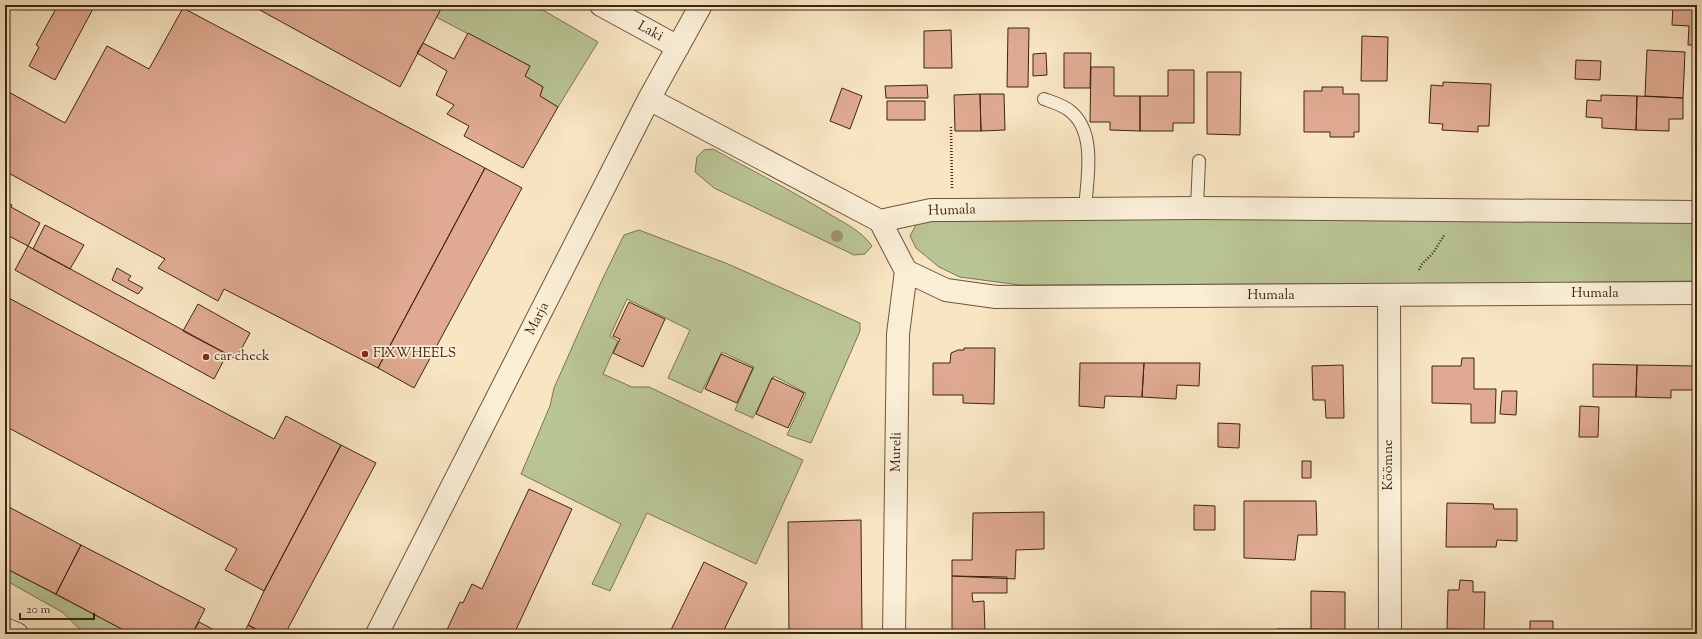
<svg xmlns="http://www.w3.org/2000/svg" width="1702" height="639" font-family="'Sorts Mill Goudy',serif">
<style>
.green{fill:#bac595;stroke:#7c7553}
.building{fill:#dfaa91;stroke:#3d2511}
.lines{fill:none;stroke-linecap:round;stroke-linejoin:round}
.lane-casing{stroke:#6c553d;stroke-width:14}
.street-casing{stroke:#6c553d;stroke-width:24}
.path{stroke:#3d2511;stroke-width:2.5;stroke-dasharray:1 2;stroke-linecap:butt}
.lane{stroke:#faeed7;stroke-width:12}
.street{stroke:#faeed7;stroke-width:22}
.tree{fill:#a29173}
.poi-dot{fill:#8f2418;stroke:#faeed7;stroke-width:1.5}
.labels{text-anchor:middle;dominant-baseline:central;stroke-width:3.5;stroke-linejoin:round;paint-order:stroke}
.street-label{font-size:14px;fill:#3d2511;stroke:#faeed7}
.poi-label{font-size:14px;fill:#3d2511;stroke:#faeed7;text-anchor:start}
</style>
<rect width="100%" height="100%" fill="#f8e5c2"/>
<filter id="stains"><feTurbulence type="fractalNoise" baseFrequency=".005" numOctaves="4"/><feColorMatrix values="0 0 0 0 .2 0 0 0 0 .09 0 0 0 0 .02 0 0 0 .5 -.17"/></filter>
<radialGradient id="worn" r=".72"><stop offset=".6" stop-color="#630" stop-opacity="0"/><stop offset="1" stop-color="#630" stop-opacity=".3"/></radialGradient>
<path class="green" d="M443,5H534L598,42L558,107L540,96L543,87L525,76L530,66L436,17Z
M713,149C751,170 789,189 826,212C842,222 861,230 872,246L865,254L854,255L714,188L695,172L697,157L704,150Z
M1697,218V281L1521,283L1020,285L960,277L939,267L916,248L910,236L917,223L924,219Z
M639,230L728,264L860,323V331L811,443L787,435L806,393L774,376L753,418L735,410L754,367L722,352L701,393L668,378L690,330L627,299L610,336L618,341L603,374L632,387H649L803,460L756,564L647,513L610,591L592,584L621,524L521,474L550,406L554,388L602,280L624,235Z
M5,568L131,634H85L62,612L5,580Z"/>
<path class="building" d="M58,5H95L55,80L29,66L39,47L36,45Z
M261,5H443L400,87L258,9Z
M1673,5H1697V45H1688L1689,26L1672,25Z
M183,8L485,168L378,368L224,289L218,301L158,268L165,259L5,171V90L65,123L107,46L149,69Z
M1008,28H1029L1028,87H1007Z
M951,30L952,68H924V31Z
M468,33L530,66L525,76L543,87L540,96L558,107L523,168L464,136L469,126L447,114L454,105L436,95L447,71L417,53L423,43L454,59Z
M1362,36L1388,37L1387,81H1361Z
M1647,50L1685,52L1683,98L1645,96Z
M1046,53L1047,75L1033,76V54Z
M1064,53H1091L1090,88H1064Z
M1576,60L1601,61L1600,80L1575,79Z
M1091,67H1114V96H1140V131L1110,130V122H1090Z
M1168,70H1194V123H1173V131H1140V96H1168Z
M1207,72H1241L1240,135L1207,134Z
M1443,82L1491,84L1489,126H1478V132L1442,130L1443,124L1429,123L1431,85L1443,86Z
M927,85L928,98H886L885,86Z
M1322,87H1343V94H1359V132H1354V137H1330V132H1304V91H1322Z
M842,88L862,96L850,129L830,121Z
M980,94H1004L1005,130L981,131Z
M980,94L981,131H955L954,95Z
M1601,95L1637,96L1636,130L1602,128V118L1586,117L1587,100L1601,101Z
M1637,96L1683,98V119H1669V131L1636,130Z
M887,101H925V120H887Z
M485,168L522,188L414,388L378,368Z
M5,201L12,205L11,207L40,223L28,246L5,234Z
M45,225L84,245L70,269L33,249Z
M28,246L227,354L214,379L15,270Z
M117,268L131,276L128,280L143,288L138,294L112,280Z
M5,296L274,439L286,416L341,445L264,591L225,570L237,549L5,426Z
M629,302L665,319L643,367L613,353L620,339L613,336Z
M198,304L250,333L236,359L183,331Z
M964,348H995L994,404L963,403V395H933V363H950L951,353L958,350H964Z
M721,354L753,368L737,403L705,389Z
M1462,358H1474V389H1496L1495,423H1471V404L1432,403V366H1461Z
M1080,363H1144L1142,397L1105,396L1104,408L1079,406Z
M1144,363H1200L1199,386L1177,385L1176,399L1142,397Z
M1593,364L1637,365L1636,397H1593Z
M1343,365L1344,418H1326L1325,400H1313L1312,366Z
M1637,365L1696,366V390H1671V398L1636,397Z
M772,378L804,393L788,428L756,414Z
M1502,391H1517L1516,415L1500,414Z
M1580,406L1599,407L1598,437H1579Z
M1218,423L1240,424L1239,448L1218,447Z
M341,445L376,463L285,634H265L248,625L264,591Z
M1302,461H1311V478H1302Z
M529,489L572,509L514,634H449L446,632L460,602L463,603L472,584L482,589Z
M1244,501H1316L1317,535H1298L1295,560L1244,558Z
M1447,503L1493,504L1494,509H1517V541L1497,540L1496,547H1446Z
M5,505L81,545L56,594L5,568Z
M1194,505L1215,506V530H1194Z
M1044,512V549L1016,550L1015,579L952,576V560H972L973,513Z
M861,520L862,634H789L788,522Z
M81,545L205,609L192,634H131L56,594Z
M704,562L747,583L722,634H669Z
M952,576L1007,577V593H972L973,602L984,601L985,634H952Z
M1460,580L1473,581V592H1485L1484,630L1447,629L1448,590H1459Z
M1311,591L1345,592V630L1311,629Z
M1530,621H1553V634H1530Z
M199,622L222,634H192Z
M248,625L265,634H243Z
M1277,629H1311V634H1277Z"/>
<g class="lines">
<g class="lane-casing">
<path id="lane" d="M1044,99C1052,102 1063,105 1070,111C1097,132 1087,179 1085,209
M1197,208L1199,161"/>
</g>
<g class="street-casing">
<path id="street" d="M601,5L678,47
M649,99L880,221L906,271L946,290L996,297L1697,293
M880,221L931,210H953L1197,208L1697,212
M1389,295L1390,634
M5,629L17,634
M377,634L649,99L701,5
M894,634L898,334L906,271"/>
</g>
<path class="path" d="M951,127L952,188
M1419,270L1422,264L1433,253L1445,234"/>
<use href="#lane" class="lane"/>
<use href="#street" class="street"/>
</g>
<circle class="tree" cx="837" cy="236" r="6"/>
<g class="poi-dot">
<circle cx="365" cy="354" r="4"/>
<circle cx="206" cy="357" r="4"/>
</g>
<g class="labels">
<g class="street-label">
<text transform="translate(650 32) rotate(29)">Laki</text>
<text transform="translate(952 211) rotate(-2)">Humala</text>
<text x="1595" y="294">Humala</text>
<text x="1271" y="296">Humala</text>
<text transform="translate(538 319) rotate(-63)">Marja</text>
<text transform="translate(897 452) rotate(-89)">Mureli</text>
<text transform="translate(1389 465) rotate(-90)">Köömne</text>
</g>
<g class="poi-label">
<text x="373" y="354">FIXWHEELS</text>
<text x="214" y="357">car check</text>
</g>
</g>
<rect width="1702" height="639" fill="none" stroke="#f8e5c2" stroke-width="20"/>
<rect x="6" y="6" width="1690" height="627" fill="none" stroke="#3d2511" stroke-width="2"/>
<rect x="10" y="10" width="1682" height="619" fill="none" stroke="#3d2511"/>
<path d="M20 613v6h74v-6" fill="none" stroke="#3d2511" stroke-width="2"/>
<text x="26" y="613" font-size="12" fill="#3d2511" stroke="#faeed7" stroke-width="3" paint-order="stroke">20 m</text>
<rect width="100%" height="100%" filter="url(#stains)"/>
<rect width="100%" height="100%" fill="url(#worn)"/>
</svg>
